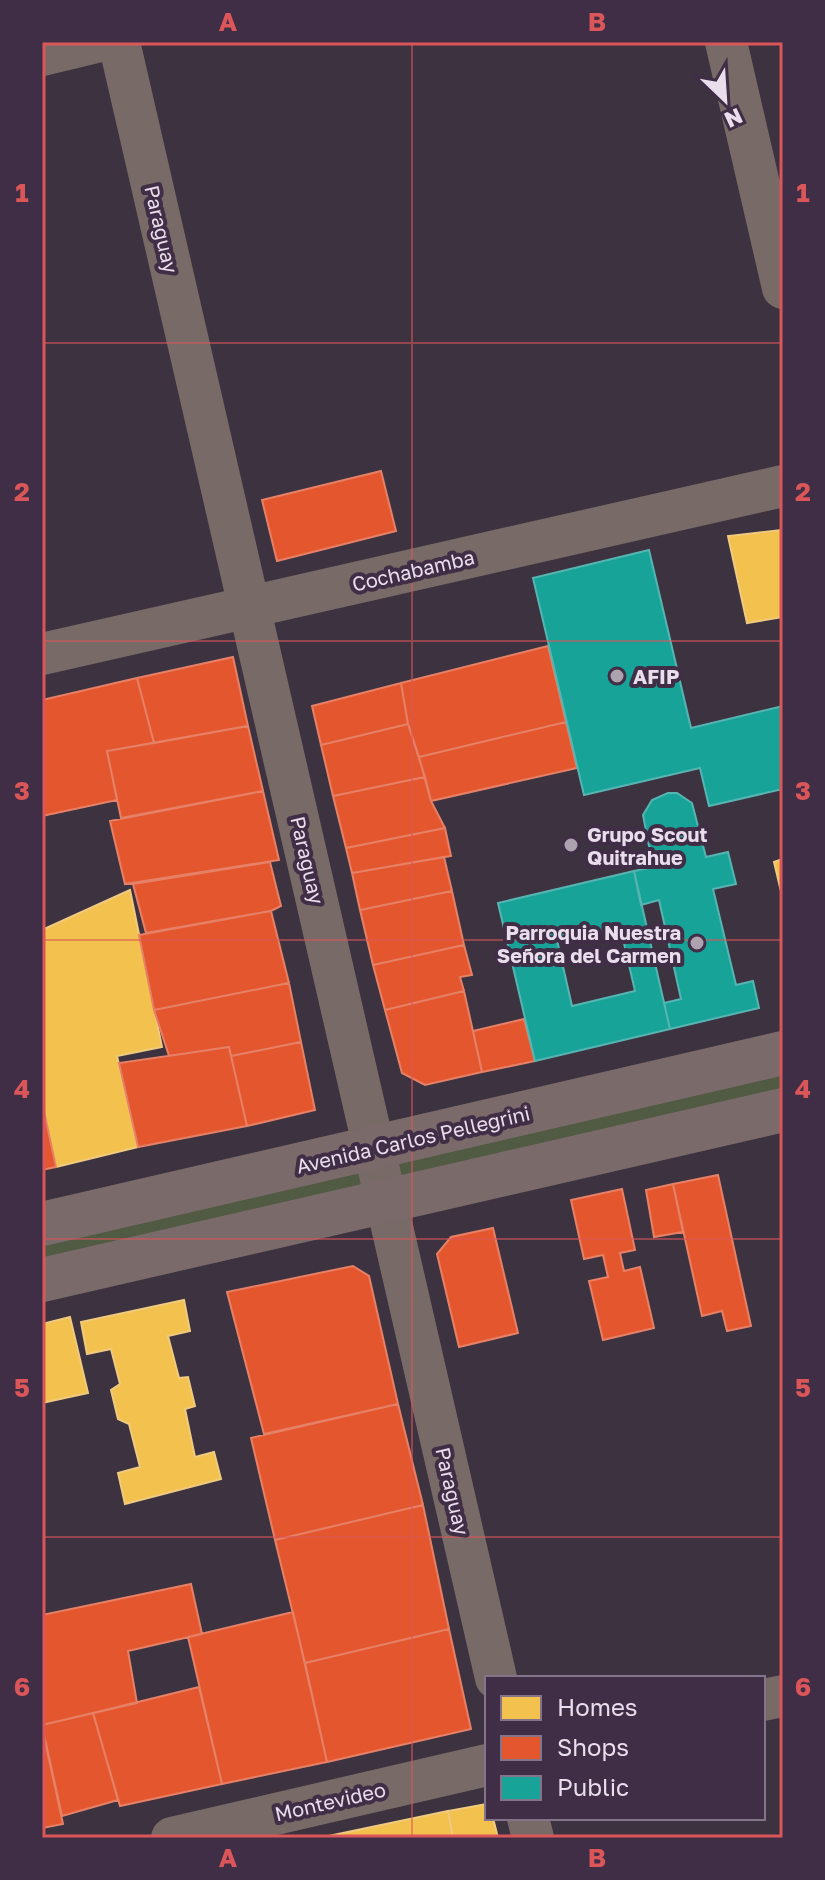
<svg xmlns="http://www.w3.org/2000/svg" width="825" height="1880" font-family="'Golos Text',sans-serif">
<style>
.green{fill:#515a43}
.homes{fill:#f2c14e;stroke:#f0ca7e;stroke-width:2}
.shops{fill:#e4572e;stroke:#e68067;stroke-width:2}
.public{fill:#17a398;stroke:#56b5b2;stroke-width:2;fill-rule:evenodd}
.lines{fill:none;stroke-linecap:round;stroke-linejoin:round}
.minor{stroke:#786a67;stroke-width:42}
.major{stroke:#7a6a6a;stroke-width:44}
.grid{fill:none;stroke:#db5659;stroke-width:2;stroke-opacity:0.55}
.poi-dot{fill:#ada2b0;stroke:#402d46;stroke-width:3}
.labels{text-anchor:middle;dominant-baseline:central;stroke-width:8;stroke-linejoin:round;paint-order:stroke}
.street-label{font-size:20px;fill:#eadeed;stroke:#402d46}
.poi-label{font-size:20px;font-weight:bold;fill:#eadeed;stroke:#402d46;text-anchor:start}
.neatline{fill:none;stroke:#db5659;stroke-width:3}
.grid-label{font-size:26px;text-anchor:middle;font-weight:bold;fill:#db5659}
</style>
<rect width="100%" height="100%" fill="#3d3340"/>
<path class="green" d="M783,1053V1110L42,1280V1224Z"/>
<path class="homes" d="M781,530L783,617L747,623L728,536Z
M783,859V900L774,862Z
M130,890L162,1047L117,1056L138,1147L56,1167L42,1102V930Z
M184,1300L190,1331L168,1336L179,1378L188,1377L195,1406L185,1409L195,1457L214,1452L221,1479L125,1504L118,1473L140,1467L129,1424L118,1419L111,1390L120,1384L111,1349L87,1354L81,1322Z
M70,1317L88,1393L42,1403V1324Z
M487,1804V1818H493L498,1838H453L448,1811Z
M448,1811L453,1838H319Z"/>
<path class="shops" d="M381,471L396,531L277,561L262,500Z
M548,646L566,722L419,757L408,724L401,683Z
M233,657L248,726L154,743L137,678Z
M137,678L154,743L107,751L117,800L42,816V700Z
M401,683L408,724L321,745L312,706Z
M566,722L577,768L431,801L419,757Z
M408,724L425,777L333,796L321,745Z
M248,726L263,791L121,818L107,751Z
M425,777L431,801L445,828L346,848L333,796Z
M263,791L279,860L125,884L110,821Z
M445,828L451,856L352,873L346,848Z
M444,857L452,891L360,910L352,873Z
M270,862L281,906L271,911L146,933L133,884Z
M452,891L464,945L373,965L360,910Z
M271,911L289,983L154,1010L139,935Z
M464,945L472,975L460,977L464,991L385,1010L373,965Z
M289,983L301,1042L231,1056L229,1047L169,1056L154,1010Z
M464,991L482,1072L425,1085L402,1073L385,1010Z
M524,1019L535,1061L482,1072L473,1031Z
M301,1042L315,1110L247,1126L231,1056Z
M229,1047L247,1126L138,1147L119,1063Z
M42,1102L56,1167L42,1170Z
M718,1175L751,1326L727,1331L722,1311L702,1316L673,1184Z
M673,1184L683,1232L654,1237L646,1190Z
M622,1189L635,1250L620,1253L624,1271L640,1267L654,1328L603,1340L589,1281L608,1277L603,1255L584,1259L571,1200Z
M493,1228L518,1333L459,1347L437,1254L451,1237Z
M353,1266L369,1276L398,1404L264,1434L227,1292Z
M398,1404L423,1505L275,1540L251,1438Z
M423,1505L449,1629L305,1663L275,1540Z
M191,1584L202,1634L128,1651L137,1703L42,1725V1615Z
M293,1612L327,1762L222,1784L188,1637Z
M449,1629L471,1729L327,1762L305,1663Z
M199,1687L222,1784L120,1806L93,1713Z
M93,1713L118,1800L62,1816L42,1725Z
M42,1727L63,1824L42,1828Z"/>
<path class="public" d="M649,550L691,728L783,706V789L709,806L700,768L584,795L533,578Z
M668,793H677L692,803L706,857L728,852L736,884L713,889L736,985L753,981L759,1008L670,1029L664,1003L681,999L659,900L641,905L634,871L653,867L643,815L652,800Z
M634,871L670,1029L535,1061L498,903ZM620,926L635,991L572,1006L557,940Z"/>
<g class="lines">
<path class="minor" d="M119,42L496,1678
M726,42L783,288
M42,55L96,42
M42,654L783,486
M763,1700L783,1696
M528,1818L533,1838
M172,1838L487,1765"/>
<path class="major" d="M42,1224L783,1053
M42,1280L783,1110"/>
</g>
<path class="grid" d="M412,42V1838M42,343H783M42,641H783M42,940H783M42,1239H783M42,1537H783"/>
<g class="poi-dot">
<circle cx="617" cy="676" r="8"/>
<circle cx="571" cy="845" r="8"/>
<circle cx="697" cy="943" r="8"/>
</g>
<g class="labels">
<g class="street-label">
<text transform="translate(162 229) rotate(77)">Paraguay</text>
<text transform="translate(413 570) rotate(-13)">Cochabamba</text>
<text transform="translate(308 860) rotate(77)">Paraguay</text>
<text transform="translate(413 1139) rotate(-13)">Avenida Carlos Pellegrini</text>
<text transform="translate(453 1491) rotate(77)">Paraguay</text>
<text transform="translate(330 1801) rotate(-13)">Montevideo</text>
</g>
<g class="poi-label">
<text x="633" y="676">AFIP</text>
<text x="587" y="834">Grupo Scout<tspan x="587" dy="23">Quitrahue</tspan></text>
<text x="681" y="932" text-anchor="end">Parroquia Nuestra<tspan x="681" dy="23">Señora del Carmen</tspan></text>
</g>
</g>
<rect width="825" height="1880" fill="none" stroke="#402d46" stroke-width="88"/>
<rect x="485" y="1676" width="280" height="144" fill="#402d46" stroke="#847489" stroke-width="2"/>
<rect x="501" y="1696" width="40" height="24" fill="#f2c14e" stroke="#847489" stroke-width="2"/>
<text x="557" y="1716" font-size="24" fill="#eadeed">Homes</text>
<rect x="501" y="1736" width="40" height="24" fill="#e4572e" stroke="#847489" stroke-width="2"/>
<text x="557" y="1756" font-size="24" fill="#eadeed">Shops</text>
<rect x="501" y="1776" width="40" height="24" fill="#17a398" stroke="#847489" stroke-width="2"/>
<text x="557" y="1796" font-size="24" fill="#eadeed">Public</text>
<g transform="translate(725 100) rotate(155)" stroke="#402d46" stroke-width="6" paint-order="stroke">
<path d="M0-6L14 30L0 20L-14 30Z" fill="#eadeed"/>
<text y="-12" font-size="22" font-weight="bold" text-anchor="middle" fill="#eadeed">N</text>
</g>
<rect x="44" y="44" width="737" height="1792" class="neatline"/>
<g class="grid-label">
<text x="228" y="31">A</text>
<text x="597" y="31">B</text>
<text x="22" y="202">1</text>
<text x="803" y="202">1</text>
<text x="22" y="501">2</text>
<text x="803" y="501">2</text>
<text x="22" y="800">3</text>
<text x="803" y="800">3</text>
<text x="22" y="1098">4</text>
<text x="803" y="1098">4</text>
<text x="22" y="1397">5</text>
<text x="803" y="1397">5</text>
<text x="22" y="1696">6</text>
<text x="803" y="1696">6</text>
<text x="228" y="1867">A</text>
<text x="597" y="1867">B</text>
</g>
</svg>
